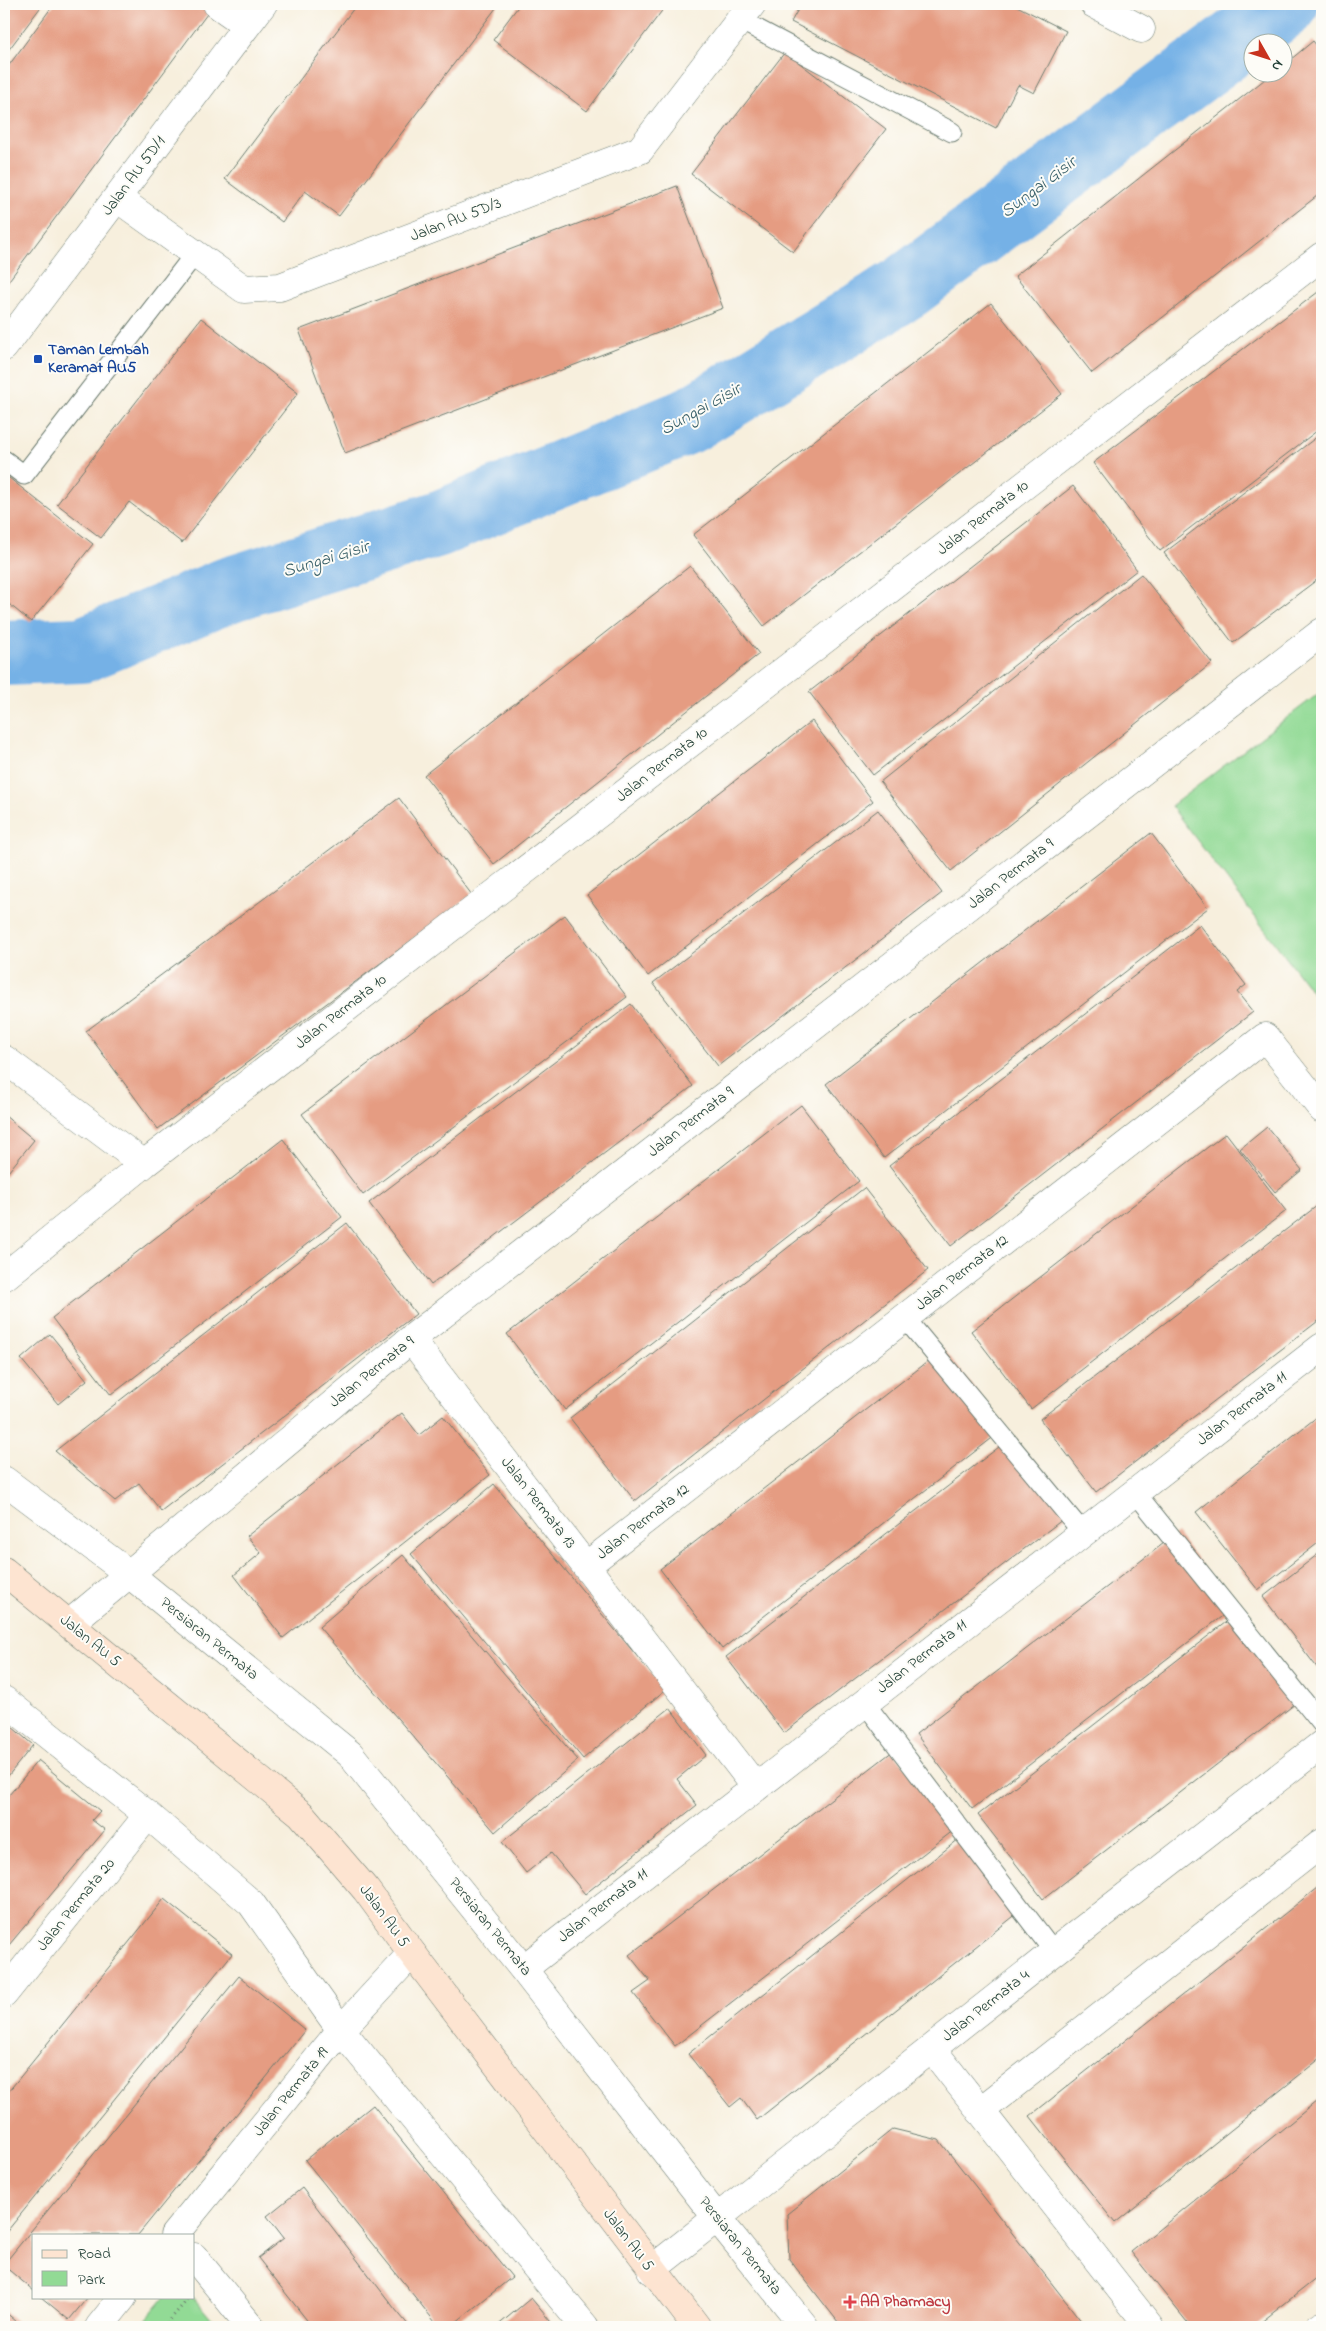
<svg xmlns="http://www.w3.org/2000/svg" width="1326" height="2331" font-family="'Indie Flower',sans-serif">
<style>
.green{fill:#92da95;stroke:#588c64}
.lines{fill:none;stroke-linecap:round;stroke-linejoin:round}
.river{stroke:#74b1e6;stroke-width:66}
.building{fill:#e59c82}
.service-casing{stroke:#6b7b6f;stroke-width:21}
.minor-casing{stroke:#6b7b6f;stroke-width:29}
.secondary-casing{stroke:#6b7b6f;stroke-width:29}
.path{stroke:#6b7b6f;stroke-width:3;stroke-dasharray:1 4;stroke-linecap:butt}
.service{stroke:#fff;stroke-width:19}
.minor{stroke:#fff;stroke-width:28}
.secondary{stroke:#fde4d1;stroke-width:28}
.transit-dot{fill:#1a4fb4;stroke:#fdfcf7;stroke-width:2}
.health-dot{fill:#e0444e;stroke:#fdfcf7;stroke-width:2}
.labels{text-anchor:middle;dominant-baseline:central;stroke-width:4;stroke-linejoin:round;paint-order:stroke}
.street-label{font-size:16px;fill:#1f3d34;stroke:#fdfcf7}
.transit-label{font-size:16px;font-weight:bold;fill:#164399;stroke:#fdfcf7;text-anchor:start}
.health-label{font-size:16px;font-weight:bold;fill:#be3a42;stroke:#fdfcf7;text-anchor:start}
.water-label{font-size:18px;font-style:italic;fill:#396069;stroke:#fdfcf7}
</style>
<rect width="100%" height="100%" fill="#fdfcf7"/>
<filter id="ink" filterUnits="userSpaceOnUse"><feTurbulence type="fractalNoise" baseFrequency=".02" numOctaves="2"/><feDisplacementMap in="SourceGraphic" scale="10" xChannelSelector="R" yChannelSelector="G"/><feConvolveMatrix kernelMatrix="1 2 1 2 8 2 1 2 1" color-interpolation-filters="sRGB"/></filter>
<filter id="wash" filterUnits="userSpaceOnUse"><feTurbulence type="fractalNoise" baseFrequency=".0096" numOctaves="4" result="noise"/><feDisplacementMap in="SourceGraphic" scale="20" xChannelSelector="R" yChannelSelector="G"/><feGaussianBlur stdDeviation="1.12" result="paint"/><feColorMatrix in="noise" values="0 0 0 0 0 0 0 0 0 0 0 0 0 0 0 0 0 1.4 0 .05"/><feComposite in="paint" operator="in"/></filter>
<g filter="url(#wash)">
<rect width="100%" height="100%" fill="#f7efdd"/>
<path class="green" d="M1322,691V1005L1171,806Z
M165,2297H193L218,2327H140Z"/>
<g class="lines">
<path class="river" d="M4,653L82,650L228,590L438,524L688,421L906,287L1286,4"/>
</g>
<g id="blocks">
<path class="building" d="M4,4H43L4,56Z
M54,4H201L210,10L4,287V72Z
M357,4H499L339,216L305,191L282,222L225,179Z
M520,4H667L587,111L493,40Z
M801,4H1013L1066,31L1034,93L1018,85L996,128L791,22Z
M1313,41L1322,52V192L1092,373L1015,276L1274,72H1284V65Z
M785,52L886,129L793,252L691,174Z
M677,186L723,308L345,453L299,330Z
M1322,289V427L1160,551L1093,463Z
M991,303L1062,394L764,626L693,535Z
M201,318L298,393L182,543L129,502L101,538L57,504Z
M1322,433V576L1233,643L1164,553Z
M4,474L93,544L31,622L4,600Z
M1073,486L1137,570L873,775L809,692Z
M690,566L759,654L494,864L424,775Z
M1141,574L1212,663L951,871L880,782Z
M812,721L873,801L648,976L587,895Z
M399,798L472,895L158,1129L86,1031Z
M878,810L942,893L718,1066L653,983Z
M1151,833L1208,908L884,1158L826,1084Z
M565,915L627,997L363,1195L302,1114Z
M1200,925L1246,985L1237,992L1253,1012L951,1246L889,1166Z
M631,1004L693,1086L431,1285L369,1203Z
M801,1105L859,1181L565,1410L507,1334Z
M4,1115L34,1140L4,1177Z
M1267,1127L1302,1170L1275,1192L1240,1149Z
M1226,1133L1286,1211L1031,1409L971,1331Z
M283,1139L342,1217L111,1395L52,1318Z
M864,1188L928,1270L635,1501L570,1418Z
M1322,1202V1318L1096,1492L1040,1419Z
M347,1223L416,1314L161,1511L139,1483L115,1501L55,1451Z
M50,1334L87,1380L58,1404L21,1359Z
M944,1349L1005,1428L722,1649L660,1569Z
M402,1413L419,1435L443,1416L490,1475L283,1638L234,1575L261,1553L247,1536Z
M1322,1413V1540L1258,1590L1196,1512Z
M1012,1437L1071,1513L784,1733L726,1657Z
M494,1484L665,1690L583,1759L411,1554Z
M1177,1533L1234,1607L972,1809L916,1734Z
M1322,1551V1674L1263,1597Z
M403,1555L578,1760L495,1832L319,1627Z
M1239,1612L1304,1697L1043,1899L978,1815Z
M670,1708L706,1755L677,1779L697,1805L585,1894L551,1853L526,1873L502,1842Z
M4,1720L33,1745L4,1781Z
M893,1751L954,1830L675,2046L633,1993L650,1981L629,1955Z
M38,1760L100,1811L92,1820L105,1830L4,1951V1801Z
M959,1839L1018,1913L757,2120L741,2098L730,2107L688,2054Z
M1322,1884V2057L1115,2223L1030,2116Z
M164,1899L232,1954L4,2235V2097Z
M239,1976L305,2030L138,2235H34V2291L4,2266V2264Z
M1322,2097V2274L1255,2327H1191L1131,2252Z
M373,2105L512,2277L450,2327H439L305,2160Z
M893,2129L939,2140L1086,2327H842L789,2259L787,2214Z
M302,2188L395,2309L410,2327H312L306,2319L258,2258L284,2238L267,2216Z
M41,2297H88L69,2320Z
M531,2298L555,2327H496Z
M4,2311L23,2327H4Z"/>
</g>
</g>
<g filter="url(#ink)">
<use href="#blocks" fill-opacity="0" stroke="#6b7b6f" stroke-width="1"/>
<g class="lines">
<g class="service-casing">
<path id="service" d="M740,20L952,132
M4,460L24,475L194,255
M905,1318L1083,1533
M1135,1492L1322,1724
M864,1702L1054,1952"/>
</g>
<g class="minor-casing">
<path id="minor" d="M217,4L247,25
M1094,4L1141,29
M117,198L244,289L280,287L640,150L752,4
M4,347L263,4
M4,1059L144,1164
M4,1277L144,1164L1322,256
M411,1339L755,1786
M4,1480L128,1573L350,1754L523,1969L717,2218L805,2327
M586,1566L1265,1037L1322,1109
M69,1624L411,1339L1322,632
M4,1700L148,1815L251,1903L341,2030L585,2327
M523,1969L1322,1347
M4,1994L148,1815
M932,2049L1150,2327
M980,2111L1322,1843
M174,2235L341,2030L412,1953
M194,2257L251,2327
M651,2270L1054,1952L1322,1744
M99,2327L123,2297
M1319,2327L1322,2325"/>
</g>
<g class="secondary-casing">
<path id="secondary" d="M4,1571L301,1814L366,1890L412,1953L697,2327"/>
</g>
<path class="path" d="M164,2327L187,2300"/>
<use href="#service" class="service"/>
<use href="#minor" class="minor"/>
<use href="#secondary" class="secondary"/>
</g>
</g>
<rect class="transit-dot" x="33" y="354" width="10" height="10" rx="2.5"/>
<path class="health-dot" d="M847.5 2294.5h5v5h5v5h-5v5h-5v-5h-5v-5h5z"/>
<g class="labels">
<g class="street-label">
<text transform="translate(134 176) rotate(-53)">Jalan AU 5D/1</text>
<text transform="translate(456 220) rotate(-21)">Jalan AU 5D/3</text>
<text transform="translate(983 518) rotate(-38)">Jalan Permata 10</text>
<text transform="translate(662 765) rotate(-38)">Jalan Permata 10</text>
<text transform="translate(1011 874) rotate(-38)">Jalan Permata 9</text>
<text transform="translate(341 1012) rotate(-38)">Jalan Permata 10</text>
<text transform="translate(691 1122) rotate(-38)">Jalan Permata 9</text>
<text transform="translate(962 1273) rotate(-38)">Jalan Permata 12</text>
<text transform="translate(372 1372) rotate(-39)">Jalan Permata 9</text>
<text transform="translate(1242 1409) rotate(-38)">Jalan Permata 11</text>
<text transform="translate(538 1503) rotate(52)">Jalan Permata 13</text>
<text transform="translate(643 1522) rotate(-38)">Jalan Permata 12</text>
<text transform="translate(209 1639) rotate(39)">Persiaran Permata</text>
<text transform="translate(90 1641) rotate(39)">Jalan AU 5</text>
<text transform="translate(922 1657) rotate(-38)">Jalan Permata 11</text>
<text transform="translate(76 1905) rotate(-51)">Jalan Permata 20</text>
<text transform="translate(603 1906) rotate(-38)">Jalan Permata 11</text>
<text transform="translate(384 1916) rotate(54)">Jalan AU 5</text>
<text transform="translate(490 1927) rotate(51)">Persiaran Permata</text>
<text transform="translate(986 2006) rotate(-38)">Jalan Permata 4</text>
<text transform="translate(291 2092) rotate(-51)">Jalan Permata 19</text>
<text transform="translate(628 2240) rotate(53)">Jalan AU 5</text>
<text transform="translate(740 2246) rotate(51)">Persiaran Permata</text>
</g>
<g class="transit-label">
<text x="48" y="350">Taman Lembah<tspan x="48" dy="18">Keramat AU5</tspan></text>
</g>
<g class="health-label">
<text x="860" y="2302">AA Pharmacy</text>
</g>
<g class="water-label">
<text transform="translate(1039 188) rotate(-37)">Sungai Gisir</text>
<text transform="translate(701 410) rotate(-29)">Sungai Gisir</text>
<text transform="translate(326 560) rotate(-17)">Sungai Gisir</text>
</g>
</g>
<rect width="1326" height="2331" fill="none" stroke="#fdfcf7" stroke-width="20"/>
<rect x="32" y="2234" width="162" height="65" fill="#fdfcf7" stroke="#a4b0a9"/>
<rect x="42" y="2250" width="25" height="8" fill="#fde4d1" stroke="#a4b0a9"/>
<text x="78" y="2258" font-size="15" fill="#1f3d34">Road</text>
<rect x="42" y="2271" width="25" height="15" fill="#92da95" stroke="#a4b0a9"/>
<text x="78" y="2284" font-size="15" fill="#1f3d34">Park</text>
<g transform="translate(1268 58) rotate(129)"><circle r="24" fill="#fdfcf7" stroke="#a4b0a9"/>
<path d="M0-4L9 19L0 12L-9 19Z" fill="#c8321e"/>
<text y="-8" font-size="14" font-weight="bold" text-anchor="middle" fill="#1f3d34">N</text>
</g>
</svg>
